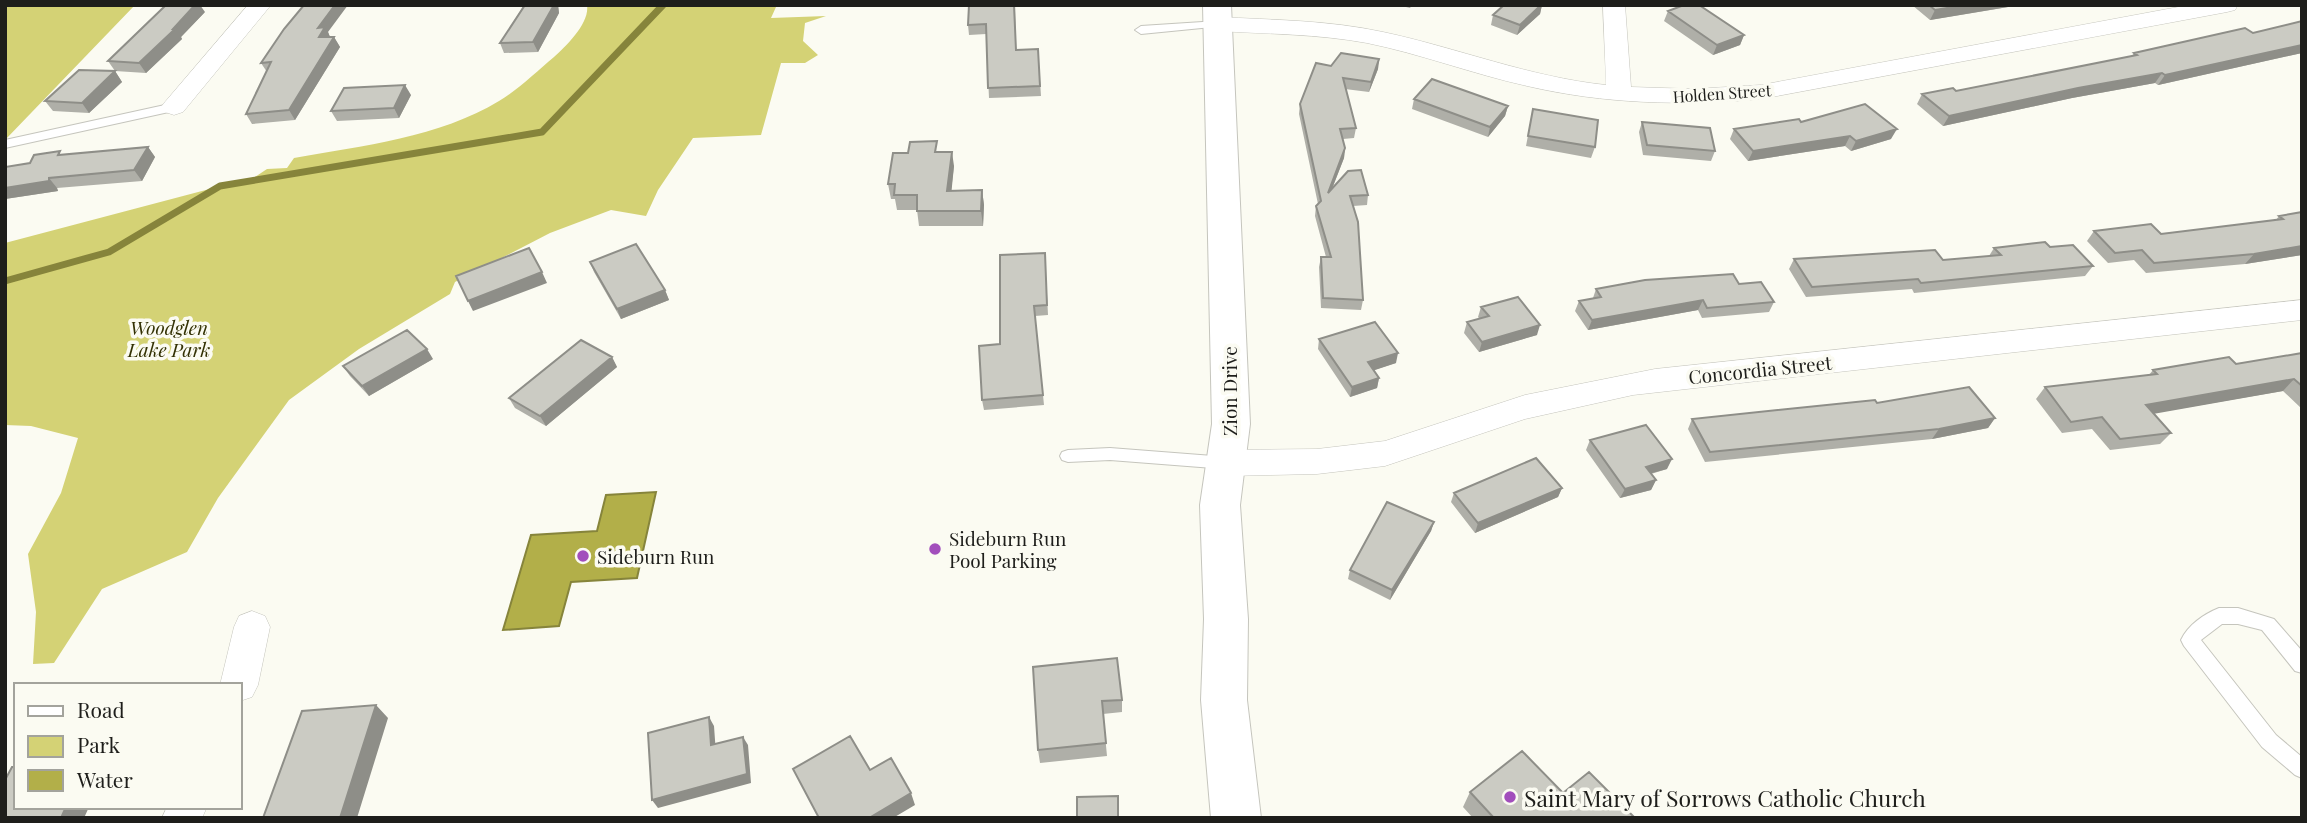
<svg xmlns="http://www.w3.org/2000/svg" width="2307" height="823" font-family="'Playfair Display',serif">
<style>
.green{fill:#d4d275}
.water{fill:#b2af49;stroke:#86843b;stroke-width:2}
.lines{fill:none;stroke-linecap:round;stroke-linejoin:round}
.stream{stroke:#86843b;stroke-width:7}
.service-casing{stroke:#c5c5bd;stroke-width:2}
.minor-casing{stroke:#c5c5bd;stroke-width:1}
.secondary-casing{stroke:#c5c5bd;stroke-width:2}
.service{fill:#fff;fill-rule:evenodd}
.minor{fill:#fff;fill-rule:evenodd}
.secondary{fill:#fff;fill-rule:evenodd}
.wall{fill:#afafa8}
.shaded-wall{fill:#8e8e88}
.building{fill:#cbcbc3;stroke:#8e8e88;stroke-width:2}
.poi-dot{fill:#a24ebc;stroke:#fbfbf2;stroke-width:2.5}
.labels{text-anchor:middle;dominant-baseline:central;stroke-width:7;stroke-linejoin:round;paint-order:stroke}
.far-street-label{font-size:16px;fill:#1e1e1b;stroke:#fbfbf2}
.park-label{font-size:19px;font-style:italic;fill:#333104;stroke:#fbfbf2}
.street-label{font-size:19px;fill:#1e1e1b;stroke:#fbfbf2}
.poi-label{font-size:19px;fill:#1e1e1b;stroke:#fbfbf2;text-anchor:start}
.near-poi-label{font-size:23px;fill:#1e1e1b;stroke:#fbfbf2;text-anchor:start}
</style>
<rect width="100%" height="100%" fill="#fbfbf2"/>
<path class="green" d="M5,5H135L5,140Z
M587,5H814L776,7L771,18L826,16L805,23L803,41L818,55L805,63H781L761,135L693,138L658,190L646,216L611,210L550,233L455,282L450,294L359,349L289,400L218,498L187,552L102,589L54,663L33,664L36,612L28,554L61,493L78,438L31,426L5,425V243L255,177L267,169L287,168L294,158C362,146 440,137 499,101C519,89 536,72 554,57C566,46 590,23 587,5Z"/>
<path class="water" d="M656,492L637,578L571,582L559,626L503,630L531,535L597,531L606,495Z"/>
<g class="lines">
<path class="stream" d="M5,281L109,252L220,186L542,132L663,5"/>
<g class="service-casing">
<path id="service" d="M1218,21L1224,24L1222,26L1141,34L1135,30L1141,26Z
M174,103L178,104V110L5,148V140Z
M1110,448L1226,457L1232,458L1234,463L1232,468L1226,469L1110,460L1068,462L1062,460L1060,456L1062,452L1068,450Z
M2219,608H2238L2274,619L2302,651V673L2295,671L2262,630L2238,624H2222L2201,640L2276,735L2302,757V778L2295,775L2262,747L2184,646L2181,640C2188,625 2204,614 2219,608Z"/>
</g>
<g class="minor-casing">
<path id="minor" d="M248,5H271L183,112L174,115L165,112L161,107L165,102Z
M1603,5H1625L1631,87L1694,89L1761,85L2189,5H2238L2235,10L2227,12L1761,99C1682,106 1604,104 1527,86C1473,74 1421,54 1367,43C1318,34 1268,34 1218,31L1210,29L1206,24L1210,19L1218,17C1273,20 1328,20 1383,32C1458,48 1529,77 1606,85Z
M2302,300V320L1633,395L1525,419L1385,466L1317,474L1226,476L1214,472L1210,463L1214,454L1226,450L1317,449L1385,441L1525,395L1655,369Z
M252,611L265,616L270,627L258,685L252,697L240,701V685H220L234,627L239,616Z
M167,807H207L202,818H162Z"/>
</g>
<g class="secondary-casing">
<path id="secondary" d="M1203,5H1231L1250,424L1240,505L1248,619L1247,700L1261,818H1211L1201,700L1204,619L1200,505L1212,424Z"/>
</g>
<use href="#service" class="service"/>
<use href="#minor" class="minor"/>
<use href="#secondary" class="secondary"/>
</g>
<path class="wall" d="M524,5H558L559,13L538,52L504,53L500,43Z
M969,5H1015L1016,50L1038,49L1041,96L989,98L986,34L969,35L968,25Z
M1398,5H1412L1410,8Z
M1504,5H1542L1540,14L1517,35L1491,25L1493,15Z
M1912,5H2020L1930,20Z
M1668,11L1744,35L1740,45L1713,55L1664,21Z
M205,12L181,37L182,39L146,73L115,71L108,61Z
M2302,21V53L2158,85L2155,83L2072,98L1943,126L1917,104L1922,94L1956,91L2132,56L2134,53L2253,33Z
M328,32L330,37H334L340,47L295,120L252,124L246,114L267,72L261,63Z
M1379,59L1378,69L1369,92L1345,89L1356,128L1354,138L1343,139L1345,148L1344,158L1332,189L1368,195L1367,205L1353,206L1363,300L1361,310L1321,308L1319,267L1321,257H1326L1315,216L1316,206L1318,204L1299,114L1300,104L1331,66Z
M115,71L122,82L89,113L53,111L45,101Z
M411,95L399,118L337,121L331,111Z
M1414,99L1508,106L1505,116L1488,137L1412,109Z
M1533,109L1595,147L1591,158L1526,146Z
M1642,122L1715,151L1711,161L1643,155L1639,132Z
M1801,122L1891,139L1851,151L1845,146L1748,161L1730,139L1734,129Z
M148,147L155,157L142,181L57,188L58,191L5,199V167L30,163L63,155Z
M938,152L954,166L951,191L982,190L984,205L983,226H919L917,210H897L895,199H891L888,184Z
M2302,212V255L2245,264L2146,273L2134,260L2108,263L2087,241L2094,231L2161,234L2276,220L2279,216Z
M2050,247L2093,266L2085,276L1914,293L1912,289L1806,297L1789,269L1794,259L1943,260L1989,256L1994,248Z
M1045,253L1048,315L1035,316L1044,405L984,410L982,400L1000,344Z
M590,262L665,290L669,300L621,319L594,272Z
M1739,284L1774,302L1769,312L1702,318L1698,310L1588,330L1575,311L1579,301L1593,298L1596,289Z
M1481,307L1537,335L1479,352L1464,333L1467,322L1480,319L1478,317Z
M1319,339L1396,363L1374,370L1379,378L1377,388L1350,397L1318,349Z
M2302,353V409L2283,391L2154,413L2171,433L2160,444L2110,450L2092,429L2062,433L2036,399L2045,387L2149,375L2153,370L2236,364Z
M612,357L617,367L546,426L515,408L509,398Z
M433,359L369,396L350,376L343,366Z
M1877,403L1995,418L1988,428L1932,439L1705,462L1688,429L1692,419Z
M1590,440L1667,469L1651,474L1656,480L1651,490L1620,498L1586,450Z
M1562,488L1558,497L1475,533L1451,502L1454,493Z
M1434,522L1431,531L1390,600L1348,579L1350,570Z
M1033,667L1122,700V712L1103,714L1107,756L1040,763L1038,750Z
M1470,792L1563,793L1635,818H1473L1463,807Z"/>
<path class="shaded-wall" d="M195,5H200L205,12L181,37L182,39L146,73L139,63Z
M335,5H348L328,32L330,37H319L318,28Z
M554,5H558L559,13L538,52L533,42Z
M1541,5H1542L1540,14L1517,35L1520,25Z
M1965,5H2020L1930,20L1935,10Z
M1744,35L1740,45L1713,55L1717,45Z
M334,37L340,47L295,120L289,110Z
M2302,45V53L2158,85L2165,75Z
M1379,59L1378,69L1369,92L1371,82Z
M115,71L122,82L89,113L82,103Z
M2162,73L2155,83L2072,98L1943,126L1949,116L2078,88Z
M405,85L411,95L399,118L394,108Z
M1508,106L1505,116L1488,137L1490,127Z
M1897,129L1891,139L1851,151L1856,141Z
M1850,136L1845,146L1748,161L1753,151Z
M148,147L155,157L142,181L134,170Z
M1345,148L1344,158L1326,204L1328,193Z
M952,152L954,166L950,206L947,191Z
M49,178L57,188L58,191L5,199V188Z
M982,190L984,205L983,226L981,211Z
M2302,246V255L2245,264L2254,254Z
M542,272L547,283L473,311L468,301Z
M665,290L669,300L621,319L617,309Z
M1703,300L1698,310L1588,330L1592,320Z
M1540,325L1537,335L1479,352L1482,342Z
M427,349L433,359L369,396L362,386Z
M1398,353L1396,363L1366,373L1368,362Z
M612,357L617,367L546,426L540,416Z
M1379,378L1377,388L1350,397L1352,387Z
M2294,379L2283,391L2136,417L2146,405Z
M1995,418L1988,428L1932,439L1939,429Z
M1672,459L1667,469L1641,476L1646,467Z
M1656,480L1651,490L1620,498L1625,489Z
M1562,488L1558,497L1475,533L1478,523Z
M1434,522L1431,531L1390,600L1392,590Z
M376,705L388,718L357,818H340Z
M709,717L714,726L716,754L711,745Z
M743,737L748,745L751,783L658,808L652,800Z
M911,793L915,805L893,818H869Z
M66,807H89L84,818H61Z"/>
<path class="building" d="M166,5H195L173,29H175L139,63L108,61Z
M304,5H335L318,28L325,27L319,37H334L289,110L246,114L271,62L261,63L284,29Z
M525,5H554L533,42L500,43Z
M969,5H1014L1016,50L1038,49L1040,86L988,88L986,24L968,25Z
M1504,5H1541L1520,25L1493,15Z
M1684,5H1699L1744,35L1717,45L1668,11Z
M1929,5H1965L1935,10Z
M2302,21V45L2165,75L2162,73L2078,88L1949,116L1922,94L1953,88L1956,91L2137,55L2134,53L2245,28L2253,33Z
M1341,53L1379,59L1371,82L1343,78L1356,128L1340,129L1345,148L1328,193L1348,171L1361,170L1368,195L1350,196L1358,222L1363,300L1323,298L1321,257H1331L1316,206L1321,201L1300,104L1316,63L1331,66Z
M79,70L115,71L82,103L45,101Z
M1432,79L1508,106L1490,127L1414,99Z
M405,85L394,108L331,111L344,88Z
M1865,104L1897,129L1856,141L1850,136L1753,151L1734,129L1799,119L1801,122Z
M1533,109L1598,120L1595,147L1528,136Z
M1642,122L1710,128L1715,151L1647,145Z
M937,141L935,152H952L947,191L982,190L981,211H917V195H894L895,184H888L893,153H908L910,142Z
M148,147L134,170L49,178V181L5,188V167L30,163L34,155L60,151L58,155Z
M2302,212V246L2254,254L2154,263L2142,250L2115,253L2094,231L2151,224L2161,234L2283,219L2279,216Z
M2045,242L2050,247L2073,245L2093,266L1921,283L1918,279L1812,287L1794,259L1935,250L1943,260L2001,255L1994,248Z
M636,244L665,290L617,309L590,262Z
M529,248L542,272L468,301L456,276Z
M1045,253L1047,305L1034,306L1043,395L982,400L979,346L1000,344V255Z
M1733,274L1739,284L1761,282L1774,302L1707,308L1703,300L1592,320L1579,301L1601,297L1596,289L1645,280Z
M1518,297L1540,325L1482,342L1467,322L1489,316L1481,307Z
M1375,322L1398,353L1368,362L1379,378L1352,387L1319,339Z
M407,330L427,349L362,386L343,366Z
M581,340L612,357L540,416L509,398Z
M2302,353V386L2294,379L2146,405L2171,433L2120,439L2102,417L2071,422L2045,387L2157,374L2153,370L2229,357L2236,364Z
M1969,387L1995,418L1939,429L1710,452L1692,419L1875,400L1877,403Z
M1646,425L1672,459L1646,467L1656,480L1625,489L1590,440Z
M1536,458L1562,488L1478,523L1454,493Z
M1387,502L1434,522L1392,590L1350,570Z
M1117,658L1122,700L1102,701L1106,743L1038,750L1033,667Z
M376,705L340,818H263L302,711Z
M709,717L711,745L743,737L747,774L652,800L648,733Z
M850,736L870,770L891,758L911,793L869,818H819L793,769Z
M1522,751L1563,793L1589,772L1635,818H1494L1470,792Z
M12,767H16V807H66L61,818H5V780Z
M1118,796V818H1077V797Z"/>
<g class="poi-dot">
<circle cx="935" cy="549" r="7"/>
<circle cx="583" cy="556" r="7"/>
<circle cx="1510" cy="797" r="7"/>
</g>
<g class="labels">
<g class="far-street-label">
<text transform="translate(1722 93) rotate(-4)">Holden Street</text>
</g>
<g class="park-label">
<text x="169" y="327">Woodglen<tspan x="169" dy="22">Lake Park</tspan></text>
</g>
<g class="street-label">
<text transform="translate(1760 369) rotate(-6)">Concordia Street</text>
<text transform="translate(1229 391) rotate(-90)">Zion Drive</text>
</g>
<g class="poi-label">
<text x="949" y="538">Sideburn Run<tspan x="949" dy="22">Pool Parking</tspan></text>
<text x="597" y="556">Sideburn Run</text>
</g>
<g class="near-poi-label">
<text x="1524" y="797">Saint Mary of Sorrows Catholic Church</text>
</g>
</g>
<rect width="2307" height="823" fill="none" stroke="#1e1e1b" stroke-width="14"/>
<rect x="14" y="683" width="228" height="126" fill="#fbfbf2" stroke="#a3a39c" stroke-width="2"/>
<rect x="28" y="706" width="35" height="10" fill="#ffffff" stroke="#a3a39c" stroke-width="2"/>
<text x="77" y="718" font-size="21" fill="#1e1e1b">Road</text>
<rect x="28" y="736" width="35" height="21" fill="#d4d275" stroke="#a3a39c" stroke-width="2"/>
<text x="77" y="753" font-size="21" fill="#1e1e1b">Park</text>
<rect x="28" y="770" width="35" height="21" fill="#b2af49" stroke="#a3a39c" stroke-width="2"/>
<text x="77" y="788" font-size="21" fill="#1e1e1b">Water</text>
</svg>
